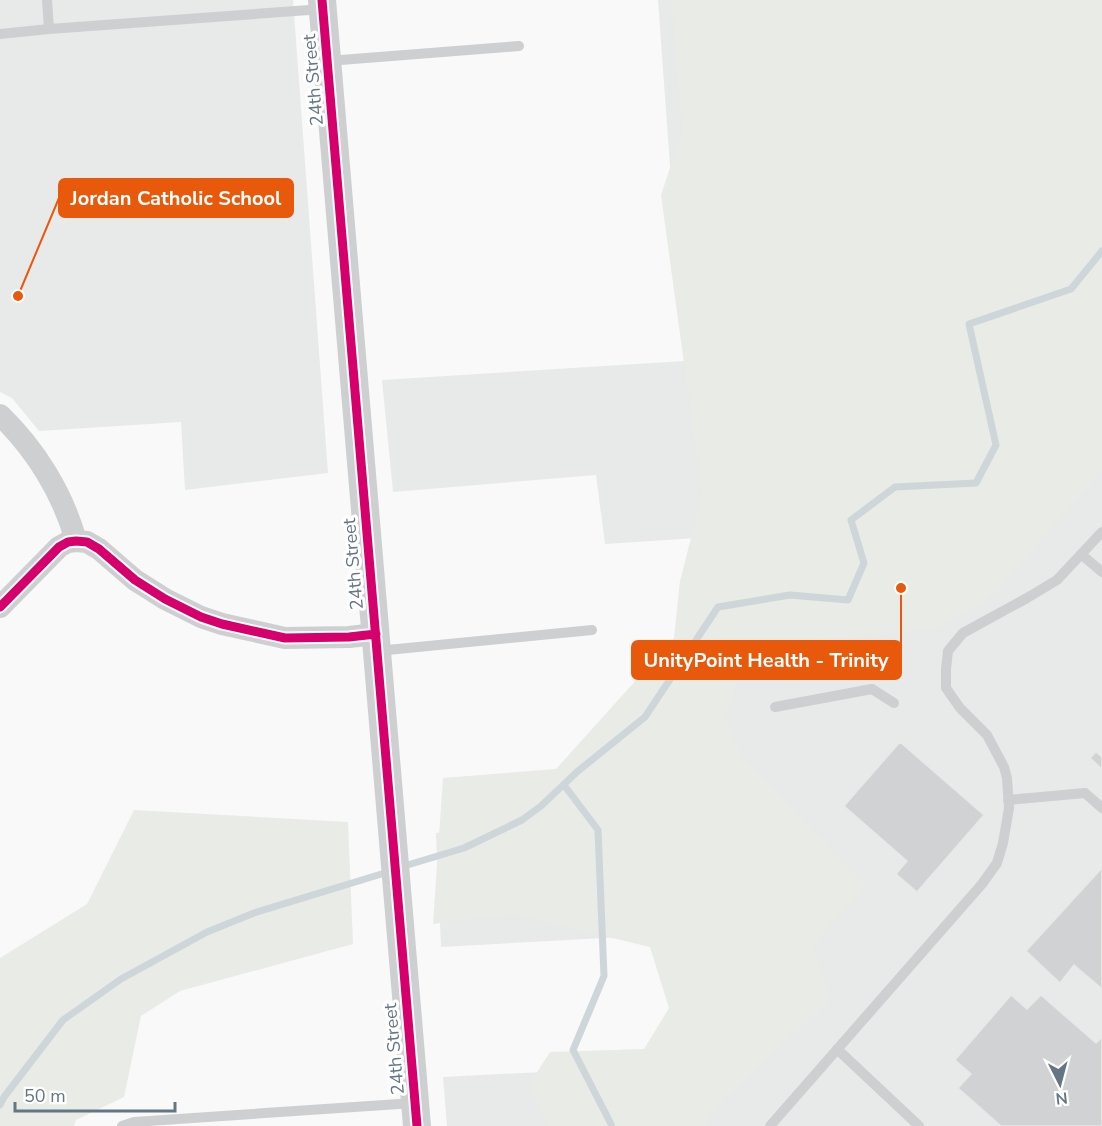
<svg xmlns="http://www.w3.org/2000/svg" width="1102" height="1126" font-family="'Nunito Sans',sans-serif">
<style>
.built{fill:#e8e9e9}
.green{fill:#e8ebe6}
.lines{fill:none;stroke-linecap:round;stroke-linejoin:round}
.stream{stroke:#ced6d9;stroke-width:7}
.building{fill:#d0d2d3;stroke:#e8e8e8;stroke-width:1.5}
.service{stroke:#cecfd0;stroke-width:10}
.minor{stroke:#cecfd0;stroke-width:22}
.tertiary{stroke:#cecfd0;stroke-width:28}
.cycleway-casing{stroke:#fff;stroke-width:13}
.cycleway{stroke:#d6006c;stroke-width:9}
.labels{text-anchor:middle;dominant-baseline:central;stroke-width:6;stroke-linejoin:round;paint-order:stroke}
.street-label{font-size:18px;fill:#657683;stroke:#fff}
.leader{fill:none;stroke:#e8590c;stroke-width:2}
.callout-dot{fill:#e8590c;stroke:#fff;stroke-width:2}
.callout{fill:#e8590c;stroke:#e8590c;stroke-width:2}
.callout-label{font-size:20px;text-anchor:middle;font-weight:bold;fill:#fff}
</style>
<rect width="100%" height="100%" fill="#f9f9f9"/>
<path class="built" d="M0,0H293L328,473L185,490L181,422L39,431L12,398L0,392Z
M658,0H1102V1126H447L443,1077L759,1061L750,930L441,947L436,833L584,820L704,638L697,538L605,544L596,475L393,492L382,380L684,361Z"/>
<path class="green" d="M671,0H1102V469L994,595L938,628L776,646L739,675L726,719L743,759L866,886L813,945L830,1000L722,1100L704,1126H544L545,1116L527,1088L550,1052L644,1049L669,1008L650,947L513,914L433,924L443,778L556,769L674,638L680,581L702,495L661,195L682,132Z
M134,810L348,822L353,944L180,991L141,1016L124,1097L76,1120L74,1126H0V958L87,904Z"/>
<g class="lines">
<path class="stream" d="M564,785L598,830L604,976L573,1050L611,1124
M401,867L464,848L522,820L541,806L578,771L645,717L718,607L790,595L848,600L864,563L851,520L895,487L976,483L996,445L969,324L1071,289L1102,251
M0,1105L4,1097L63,1020L121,979L207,932L254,913L388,872"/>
</g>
<path class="building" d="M900,742L984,815L917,892L896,874L907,861L844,806Z
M1096,752L1102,757V769L1090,758Z
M1102,868V989L1074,965L1060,983L1026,951Z
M1011,995L1027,1009L1041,995L1096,1043L1102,1037V1126H1001L958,1088L971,1074L955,1060Z"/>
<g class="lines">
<path class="service" d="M47,0L49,29
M0,34L49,29L323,9
M328,61L519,46
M1082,555L1102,572
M377,651L592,630
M775,707L872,689L894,703
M1008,800L1085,793L1102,808
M837,1049L919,1126
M122,1126L134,1122L414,1103
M770,1126L982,884L997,863L1003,843L1009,808L1007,778L1004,767L987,735L960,708L946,688V669L948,651L963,633L1027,598L1057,580L1102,532"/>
<path class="minor" d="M0,415C35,449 63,493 76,541
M0,607L59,547L68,542L76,541L87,542L99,549L135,580L165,599L201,617L222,624L285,638L349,637L376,634"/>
<path class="tertiary" d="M322,0L417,1126"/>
<g class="cycleway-casing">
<path id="cycleway" d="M322,0L417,1126
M0,607L59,547L68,542L76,541L87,542L99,549L135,580L165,599L201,617L222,624L285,638L349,637L376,634"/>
</g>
<use href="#cycleway" class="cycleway"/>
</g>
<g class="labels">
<g class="street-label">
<text transform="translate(313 80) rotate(-95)">24th Street</text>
<text transform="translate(353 564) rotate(-95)">24th Street</text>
<text transform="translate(394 1049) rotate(-95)">24th Street</text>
</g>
</g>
<path class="leader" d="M18 296L59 198M901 588L901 660"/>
<g class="callout-dot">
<circle cx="18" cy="296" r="6"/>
<circle cx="901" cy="588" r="6"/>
</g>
<g class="callout">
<rect x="59" y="179" width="234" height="38" rx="6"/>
<rect x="632" y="641" width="269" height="38" rx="6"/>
</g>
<g class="callout-label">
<text x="176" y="205">Jordan Catholic School</text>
<text x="766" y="667">UnityPoint Health - Trinity</text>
</g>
<g transform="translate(1060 1084) rotate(174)" stroke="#ffffff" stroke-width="4.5" paint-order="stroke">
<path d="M0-4.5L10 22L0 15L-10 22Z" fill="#657683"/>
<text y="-9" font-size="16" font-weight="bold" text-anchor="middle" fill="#657683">N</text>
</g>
<path d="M15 1102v9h160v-9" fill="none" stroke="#657683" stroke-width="3"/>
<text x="24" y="1102" font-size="18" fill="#657683" stroke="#ffffff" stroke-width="4.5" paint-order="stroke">50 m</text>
</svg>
